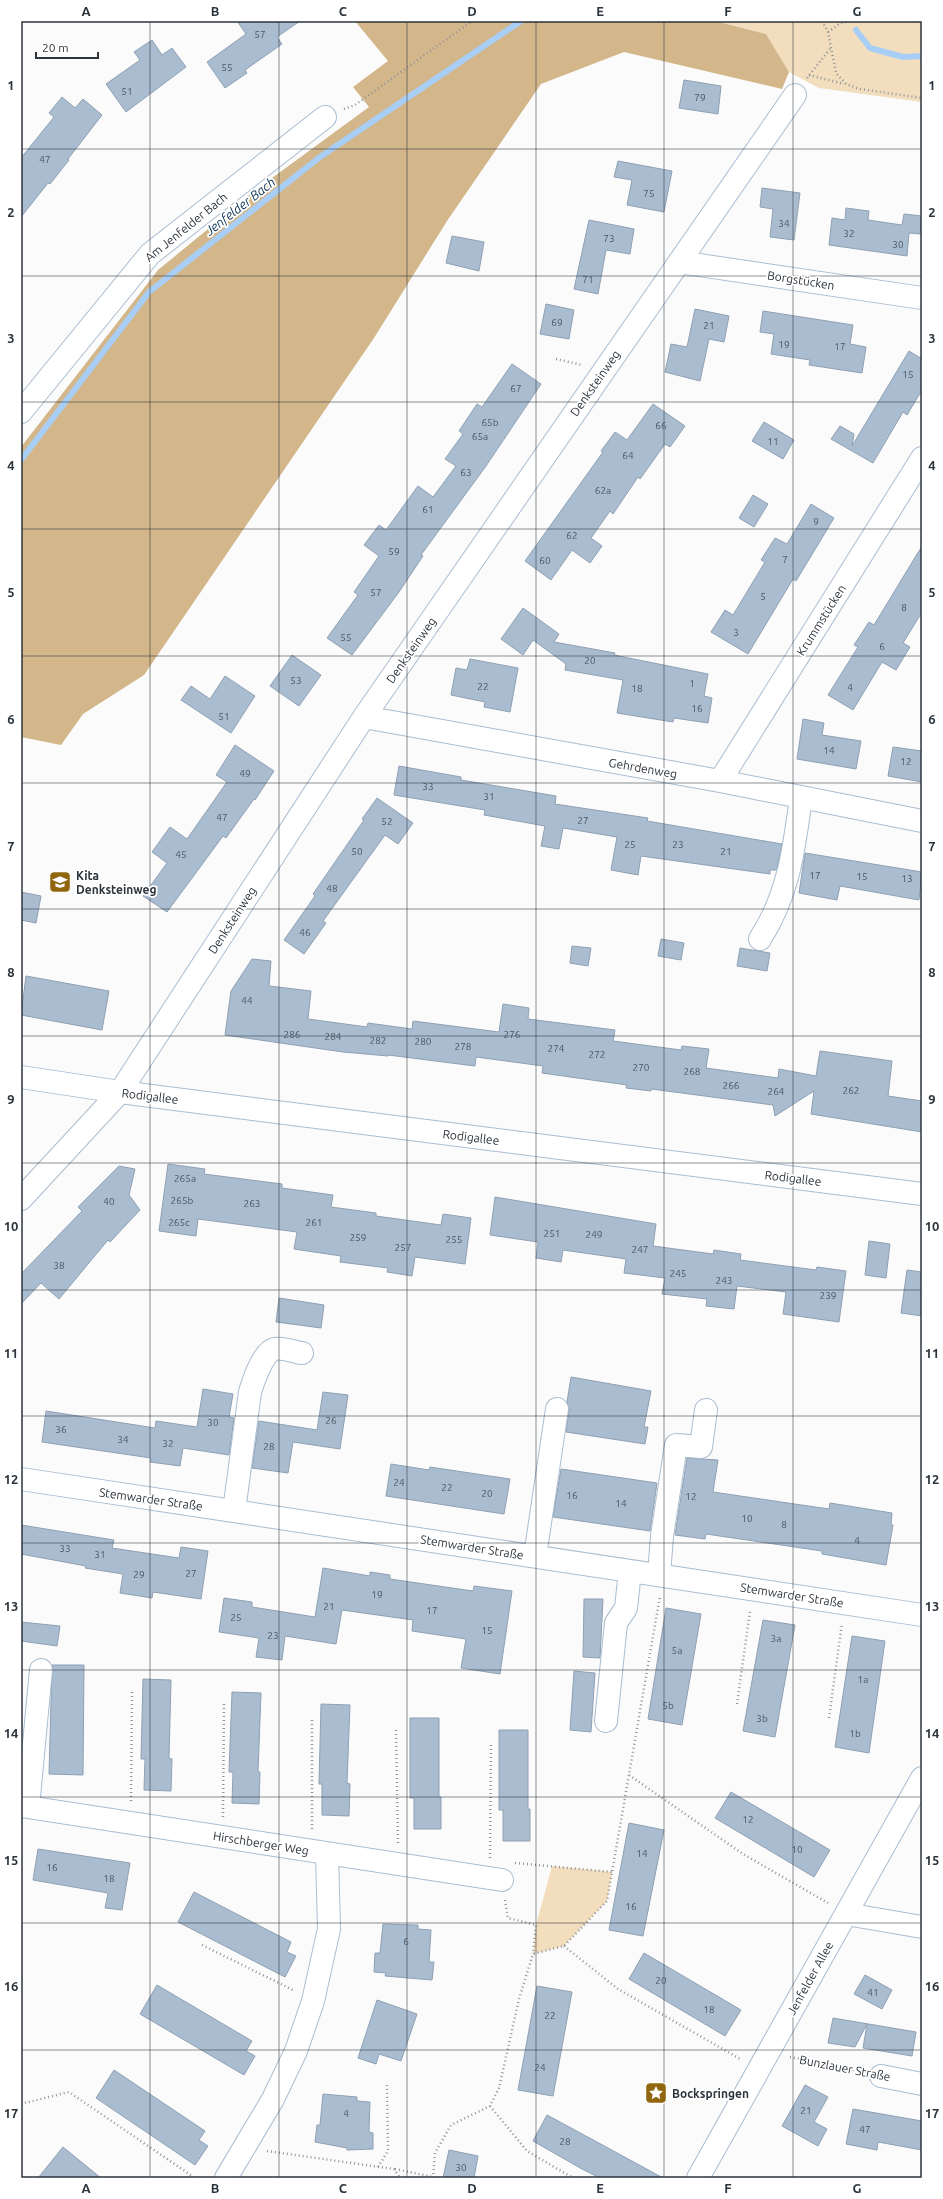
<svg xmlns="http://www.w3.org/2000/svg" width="943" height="2199" font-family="Ubuntu,sans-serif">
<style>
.green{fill:#f2ddbd}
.forest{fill:#d3b68a}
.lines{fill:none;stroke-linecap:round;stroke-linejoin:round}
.stream{stroke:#a9cef5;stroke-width:6}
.building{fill:#aabdd0;stroke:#8ea0b3}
.minor-casing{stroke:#aabdd0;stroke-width:24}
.major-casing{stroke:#aabdd0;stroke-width:24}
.path{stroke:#909599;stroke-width:2.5;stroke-dasharray:1 3;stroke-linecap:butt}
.minor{stroke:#fff;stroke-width:22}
.major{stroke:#fff;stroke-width:22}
.grid{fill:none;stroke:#2c343c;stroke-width:1;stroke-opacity:0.55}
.labels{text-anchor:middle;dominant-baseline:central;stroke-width:3.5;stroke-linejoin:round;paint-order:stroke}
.number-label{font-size:10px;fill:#4c5661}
.street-label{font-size:12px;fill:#2c343c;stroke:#fff}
.poi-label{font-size:12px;font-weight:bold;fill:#2c343c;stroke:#fff;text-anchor:start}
.water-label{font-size:13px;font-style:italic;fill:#0b3357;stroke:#fff}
.neatline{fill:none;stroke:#2c343c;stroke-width:1.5}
.grid-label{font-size:13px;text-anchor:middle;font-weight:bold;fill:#2c343c}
</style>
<rect width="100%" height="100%" fill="#fbfbfb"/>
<path class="green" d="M715,21H922V102L819,88L789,72L766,34Z
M552,1866L612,1872L607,1901L564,1946L533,1954L536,1925Z"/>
<path class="forest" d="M355,21H715L766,34L789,72L782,89L624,52L541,84L447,221L374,338L144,675L83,714L61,745L21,737V447L158,270L257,189L369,107L353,87L388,61Z"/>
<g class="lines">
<path class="stream" d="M856,30L870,48L903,57L922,56
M21,460L149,292L320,157L521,21"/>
</g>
<path class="building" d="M237,21H300L277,37L282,44L245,70L247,73L225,88L207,62L246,34Z
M152,40L162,55L172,48L186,67L126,112L106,84L140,60L134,52Z
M684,80L721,86L718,114L679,108Z
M62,97L75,108L83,99L102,115L68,159L69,160L50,184L48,183L21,217V158L54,117L49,113Z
M618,161L672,171L664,212L627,205L632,180L614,177Z
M762,188L800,193L794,240L770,237L773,209L760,207Z
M846,208L869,211L868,220L902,225L904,214L922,216L920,234L909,233L907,256L829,245L832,218L845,220Z
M589,220L634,229L630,254L606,250L598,294L574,289Z
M452,236L484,242L479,271L446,263Z
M546,304L574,310L569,339L540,334Z
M695,309L729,316L724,342L709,339L700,381L665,372L671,344L687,347Z
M763,311L853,325L850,344L866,347L862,373L809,365L810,360L771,354L774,334L760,332Z
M909,351L922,359V390L907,415L903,412L873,463L831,439L840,426L854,434L852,446Z
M512,364L541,384L486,466L421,555L423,556L399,592L352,655L327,638L358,595L354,592L379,556L364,545L379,525L386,530L418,486L433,497L456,466L445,459L463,434L459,431L477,404L482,407Z
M653,404L685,426L670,447L665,444L640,479L638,477L613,514L610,511L591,538L602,546L590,563L572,550L551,580L525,561L603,452L601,451L615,432L627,440Z
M764,422L794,440L783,459L752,441Z
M753,495L768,504L754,527L739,518Z
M811,504L834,518L796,581L793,579L748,654L711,632L725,610L733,615L765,562L761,560L775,538L787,544Z
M922,546V612L903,643L910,647L896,670L882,662L853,710L828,695L858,647L854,645L869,622L874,625Z
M523,608L559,634L554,642L615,653L614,655L708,674L704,696L712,698L708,723L674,718L673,722L617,713L623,680L565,670L566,664L533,640L523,655L501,639Z
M292,655L321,675L299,706L270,686Z
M470,659L518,668L510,712L484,707L485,702L451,695L456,668L467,670Z
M225,676L255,696L231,733L181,700L191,686L210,699Z
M803,719L824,723L822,735L861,741L856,769L797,759Z
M235,745L274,771L255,800L254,799L226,838L223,836L167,912L143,896L167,863L152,852L170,827L187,839L227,782L216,775Z
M893,747L922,751V782L888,776Z
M399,766L461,777V780L556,796L555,804L648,818L647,821L782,844L777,868L776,870H770V874L641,856L638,875L611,870L617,837L563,828L559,849L541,846L545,826L484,815L485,810L394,795Z
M377,798L413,823L398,844L385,835L323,921L326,923L304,954L284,940L315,896L313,894L364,820L362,819Z
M805,853L922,872L919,900L840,886L837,900L799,893Z
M21,892L41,896L36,923L21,920Z
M661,939L684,943L681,960L658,956Z
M572,946L591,948L588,966L570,963Z
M740,948L770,953L767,971L737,966Z
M252,959L271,961L269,986L311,991L308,1019L367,1027L368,1023L412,1029L413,1021L499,1032L503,1004L529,1008L528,1019L615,1030L613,1041L681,1050L682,1046L709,1049L706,1068L778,1078L779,1069L816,1076L820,1051L892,1061L888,1096L922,1101V1132L811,1114L814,1091L775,1116L773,1105L651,1089V1091L626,1088L627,1085L542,1073L543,1066L476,1057L475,1066L388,1055V1056L343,1052L225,1035L231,991Z
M26,976L109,991L102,1030L21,1015Z
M168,1164L205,1169L204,1174L282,1184V1188L333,1195L331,1207L376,1213V1216L441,1225L443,1214L471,1218L465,1264L415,1257L412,1276L387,1272L388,1268L340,1262L341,1256L294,1249L297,1232L198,1219L196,1236L159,1231Z
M119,1166L135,1169L129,1195L140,1210L110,1242L108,1240L59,1299L41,1283L21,1304V1274L82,1211L78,1207Z
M495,1197L656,1224L653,1246L713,1254L714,1250L741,1254L740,1260L816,1270L817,1267L846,1271L839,1322L783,1314L786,1292L737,1286L734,1309L706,1306L707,1299L662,1294L665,1278L624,1273L626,1259L563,1250L561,1262L536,1258L538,1242L490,1235Z
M869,1241L890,1244L886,1278L865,1275Z
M907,1270L922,1272V1316L901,1313Z
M279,1298L324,1305L321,1328L276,1322Z
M571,1377L651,1391L644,1427H648L645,1444L566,1432L569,1410L567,1402Z
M203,1389L233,1394L229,1417L234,1418L229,1455L183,1448L180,1466L150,1462L151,1458L42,1442L46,1411L155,1428L156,1421L197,1427Z
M323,1392L348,1395L340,1449L293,1442L288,1473L252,1468L259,1421L317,1430Z
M687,1458L718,1460L713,1492L829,1509L830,1503L892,1513L891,1525H893L886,1565L822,1554V1551L706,1534L705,1539L675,1535Z
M391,1464L429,1470L430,1467L510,1479L504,1514L386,1496Z
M561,1469L657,1483L650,1531L553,1517Z
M21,1525L114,1540L112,1548L179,1558L181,1547L208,1551L201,1599L153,1592L152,1598L120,1593L123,1574L85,1568L86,1566L21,1554Z
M323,1568L370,1576V1572L390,1575V1579L473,1591L474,1586L512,1591L500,1674L461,1668L466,1639L412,1631L413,1620L342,1610L336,1644L285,1636L282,1660L256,1657L259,1638L219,1632L224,1598L252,1602V1607L315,1617Z
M584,1599H603L600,1658L583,1657Z
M666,1608L701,1614L682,1725L648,1719Z
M763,1620L795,1625L775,1737L743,1731Z
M21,1622L60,1626L57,1646L21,1641Z
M852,1636L885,1641L869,1753L835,1747Z
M52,1665H84L83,1775L49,1774Z
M574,1671L595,1673L591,1732L570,1730Z
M143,1679L171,1680L169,1758L172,1759L171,1791L144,1790L145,1759H141Z
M232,1692L261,1693L258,1772H260L259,1804L232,1803L233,1772H229Z
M321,1704L350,1705L347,1783L350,1784L349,1816L322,1815V1784H319Z
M410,1718H439V1797H441V1829H414V1798H410Z
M499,1730H528V1809H530V1841H503V1810H499Z
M731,1792L830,1850L814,1877L715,1818Z
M629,1823L664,1830L643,1936L609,1930Z
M38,1849L130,1863L122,1910L105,1908L108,1893L33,1880Z
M194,1892L291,1942L287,1952L296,1956L285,1977L178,1922Z
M383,1924L418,1925V1929L431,1930L429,1962H434L432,1980L385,1976L386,1973L374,1972L375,1953H380Z
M644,1953L741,2010L725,2036L629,1979Z
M865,1975L892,1990L882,2009L854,1994Z
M157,1985L252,2041L246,2051L255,2056L244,2075L140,2014Z
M537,1986L572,1992L553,2096L518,2090Z
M377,2000L417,2014L401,2061L379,2054L376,2064L358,2058Z
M833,2018L916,2032L912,2056L863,2048L867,2024L855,2047L828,2043Z
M114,2070L205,2131L199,2140L208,2146L195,2165L96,2098Z
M805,2085L828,2097L814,2122L827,2129L818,2146L782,2126Z
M323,2094L357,2097V2101L370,2102L369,2132L373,2133V2149L347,2150V2148L315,2142L317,2125H320Z
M853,2109L922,2121V2150L878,2142L877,2150L846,2144Z
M547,2115L597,2142L663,2178H600L582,2169L533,2141Z
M63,2147L101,2178H38Z
M449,2150L478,2156L474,2178H443Z"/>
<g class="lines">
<g class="minor-casing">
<path id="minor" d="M679,262L922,298
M21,412L150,254L325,117
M364,717L720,781L922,821
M720,781L922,458
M760,939C789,894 794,849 801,797
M21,1199L120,1092L364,717L795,95
M21,1479L922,1615
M234,1511L250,1392C253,1382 263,1352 274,1349C282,1347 294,1352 302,1353
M535,1556L557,1409
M659,1575L662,1536L676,1445L701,1447L706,1410
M606,1721L616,1623L626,1608L630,1571
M21,1806L502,1880
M28,1807L41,1670
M846,1914L922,1927
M881,2076L922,2084
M226,2178L273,2099L296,2051L313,2001L329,1929L327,1853"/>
</g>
<g class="major-casing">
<path id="major" d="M21,1077L120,1092L922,1194
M698,2178L922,1778"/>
</g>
<path class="path" d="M822,21L828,32L836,73L846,84L860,89L922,98
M913,21L922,22
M828,32L839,24L848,21
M809,75L844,84
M807,78L830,49
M344,109L355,105L472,21
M556,359L582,365
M737,1704L750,1611
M829,1718L842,1623
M396,1730L398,1843
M629,1775L743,1854L828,1903
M131,1801L132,1692
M223,1817L224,1703
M312,1829V1720
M490,1858L491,1742
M515,1863L612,1872
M505,1900L508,1918L536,1925L533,1954
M202,1945L293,1990
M564,1946L618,1989L740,2059
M790,2057L862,2072
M21,2104L69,2092L195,2178
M490,2106L527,2151L573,2178
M267,2151L394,2169L400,2178
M378,2167L388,2151L387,2085
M395,2169L433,2177
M21,2177L23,2178
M433,2178L435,2153L451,2125L490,2106L499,2088L519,1999L533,1954L564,1946L607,1901L660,1596"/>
<use href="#minor" class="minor"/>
<use href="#major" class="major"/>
</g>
<path class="grid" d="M150,21V2178M279,21V2178M407,21V2178M536,21V2178M664,21V2178M793,21V2178M21,149H922M21,276H922M21,402H922M21,529H922M21,656H922M21,783H922M21,909H922M21,1036H922M21,1163H922M21,1290H922M21,1416H922M21,1543H922M21,1670H922M21,1797H922M21,1923H922M21,2050H922"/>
<defs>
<g id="school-square" transform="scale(1.15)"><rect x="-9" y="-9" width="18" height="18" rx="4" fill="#90660e" stroke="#fff"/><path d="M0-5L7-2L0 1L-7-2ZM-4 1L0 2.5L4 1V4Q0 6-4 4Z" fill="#fff"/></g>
<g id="sight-square" transform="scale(1.15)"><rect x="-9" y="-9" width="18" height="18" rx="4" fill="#90660e" stroke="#fff"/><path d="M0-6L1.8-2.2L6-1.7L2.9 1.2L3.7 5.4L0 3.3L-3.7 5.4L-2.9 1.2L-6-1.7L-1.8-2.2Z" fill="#fff"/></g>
</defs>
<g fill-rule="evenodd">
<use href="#school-square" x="60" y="882"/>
<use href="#sight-square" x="656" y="2093"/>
</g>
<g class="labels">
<g class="number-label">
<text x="260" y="34">57</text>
<text x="227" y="67">55</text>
<text x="127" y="91">51</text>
<text x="700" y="97">79</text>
<text x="45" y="159">47</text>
<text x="649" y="193">75</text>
<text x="784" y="223">34</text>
<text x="849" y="233">32</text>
<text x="609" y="238">73</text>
<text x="898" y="244">30</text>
<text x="588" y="279">71</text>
<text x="557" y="322">69</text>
<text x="709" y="325">21</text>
<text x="784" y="344">19</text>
<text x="840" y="346">17</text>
<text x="908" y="374">15</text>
<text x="516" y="388">67</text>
<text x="490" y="422">65b</text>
<text x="661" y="425">66</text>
<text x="480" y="436">65a</text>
<text x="773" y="441">11</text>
<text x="628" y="455">64</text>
<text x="466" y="472">63</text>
<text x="603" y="490">62a</text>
<text x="428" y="509">61</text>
<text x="816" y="521">9</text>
<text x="572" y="535">62</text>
<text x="394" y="551">59</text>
<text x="785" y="559">7</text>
<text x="545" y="560">60</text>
<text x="376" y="592">57</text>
<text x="763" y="596">5</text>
<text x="904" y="607">8</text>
<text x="736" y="632">3</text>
<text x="346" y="637">55</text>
<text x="882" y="646">6</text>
<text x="590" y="660">20</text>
<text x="296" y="680">53</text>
<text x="692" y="683">1</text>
<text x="483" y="686">22</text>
<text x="850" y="687">4</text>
<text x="637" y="688">18</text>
<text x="697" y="708">16</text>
<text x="224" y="716">51</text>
<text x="829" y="750">14</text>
<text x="906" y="761">12</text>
<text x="245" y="773">49</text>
<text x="428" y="786">33</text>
<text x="489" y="796">31</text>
<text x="222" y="817">47</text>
<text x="583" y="820">27</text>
<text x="387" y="821">52</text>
<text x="630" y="844">25</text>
<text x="678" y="844">23</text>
<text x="357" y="851">50</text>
<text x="726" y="851">21</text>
<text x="181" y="854">45</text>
<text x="815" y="875">17</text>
<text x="862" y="876">15</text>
<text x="907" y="878">13</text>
<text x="332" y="888">48</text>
<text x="305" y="932">46</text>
<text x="247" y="1000">44</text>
<text x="292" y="1034">286</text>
<text x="512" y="1034">276</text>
<text x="333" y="1036">284</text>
<text x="378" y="1040">282</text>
<text x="423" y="1041">280</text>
<text x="463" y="1046">278</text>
<text x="556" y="1048">274</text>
<text x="597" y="1054">272</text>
<text x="641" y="1067">270</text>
<text x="692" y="1071">268</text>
<text x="731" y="1085">266</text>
<text x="851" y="1090">262</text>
<text x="776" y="1091">264</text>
<text x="185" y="1178">265a</text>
<text x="182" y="1200">265b</text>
<text x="109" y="1201">40</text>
<text x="252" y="1203">263</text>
<text x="179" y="1222">265c</text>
<text x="314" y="1222">261</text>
<text x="552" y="1233">251</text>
<text x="594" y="1234">249</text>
<text x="358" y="1237">259</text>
<text x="454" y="1239">255</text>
<text x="403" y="1247">257</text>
<text x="640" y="1249">247</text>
<text x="59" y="1265">38</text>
<text x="678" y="1273">245</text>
<text x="724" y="1280">243</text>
<text x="828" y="1295">239</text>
<text x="331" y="1420">26</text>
<text x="213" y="1422">30</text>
<text x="61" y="1429">36</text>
<text x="123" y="1439">34</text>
<text x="168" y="1443">32</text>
<text x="269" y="1446">28</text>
<text x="399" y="1482">24</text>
<text x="447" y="1487">22</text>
<text x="487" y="1493">20</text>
<text x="572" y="1495">16</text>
<text x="691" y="1496">12</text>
<text x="621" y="1503">14</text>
<text x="747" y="1518">10</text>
<text x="784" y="1524">8</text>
<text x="857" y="1540">4</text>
<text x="65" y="1548">33</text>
<text x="100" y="1554">31</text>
<text x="191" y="1573">27</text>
<text x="139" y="1574">29</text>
<text x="377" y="1594">19</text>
<text x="329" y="1606">21</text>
<text x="432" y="1610">17</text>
<text x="236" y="1617">25</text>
<text x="487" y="1630">15</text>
<text x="273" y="1635">23</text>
<text x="776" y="1638">3a</text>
<text x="677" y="1650">5a</text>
<text x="863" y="1679">1a</text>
<text x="668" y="1705">5b</text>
<text x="762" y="1718">3b</text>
<text x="855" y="1733">1b</text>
<text x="748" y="1819">12</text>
<text x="797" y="1849">10</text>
<text x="642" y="1853">14</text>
<text x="52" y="1867">16</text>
<text x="109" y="1878">18</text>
<text x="631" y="1906">16</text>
<text x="406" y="1941">6</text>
<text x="661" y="1980">20</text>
<text x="873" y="1992">41</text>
<text x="709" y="2009">18</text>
<text x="550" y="2015">22</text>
<text x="540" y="2067">24</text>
<text x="806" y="2110">21</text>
<text x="346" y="2113">4</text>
<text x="865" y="2129">47</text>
<text x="565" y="2141">28</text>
<text x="461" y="2167">30</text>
</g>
<g class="street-label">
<text transform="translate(186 227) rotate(-39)">Am Jenfelder Bach</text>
<text transform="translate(801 280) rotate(9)">Borgstücken</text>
<text transform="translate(595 383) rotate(-55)">Denksteinweg</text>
<text transform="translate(821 620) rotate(-58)">Krummstücken</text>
<text transform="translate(411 650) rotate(-55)">Denksteinweg</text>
<text transform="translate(643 768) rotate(10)">Gehrdenweg</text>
<text transform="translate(232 920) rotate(-57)">Denksteinweg</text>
<text transform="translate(150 1096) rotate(7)">Rodigallee</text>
<text transform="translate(471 1137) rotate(7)">Rodigallee</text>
<text transform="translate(793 1178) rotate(7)">Rodigallee</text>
<text transform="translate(151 1499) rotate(8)">Stemwarder Straße</text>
<text transform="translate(472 1547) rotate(9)">Stemwarder Straße</text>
<text transform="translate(792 1595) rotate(9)">Stemwarder Straße</text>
<text transform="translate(261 1843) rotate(9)">Hirschberger Weg</text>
<text transform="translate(810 1978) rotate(-61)">Jenfelder Allee</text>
<text transform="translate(845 2068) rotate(11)">Bunzlauer Straße</text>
</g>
<g class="poi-label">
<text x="76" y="875">Kita<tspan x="76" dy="14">Denksteinweg</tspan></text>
<text x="672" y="2093">Bockspringen</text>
</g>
<g class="water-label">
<text transform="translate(240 206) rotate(-38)">Jenfelder Bach</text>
</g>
</g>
<rect width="943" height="2199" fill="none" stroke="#ffffff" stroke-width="44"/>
<path d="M36 52v6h62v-6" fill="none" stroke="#2c343c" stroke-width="2"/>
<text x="42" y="52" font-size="12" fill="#2c343c" stroke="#ffffff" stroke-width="3" paint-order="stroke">20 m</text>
<rect x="22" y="22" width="899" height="2155" class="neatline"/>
<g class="grid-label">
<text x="86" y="16">A</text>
<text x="215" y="16">B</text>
<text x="343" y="16">C</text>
<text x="472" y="16">D</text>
<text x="600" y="16">E</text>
<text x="728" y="16">F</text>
<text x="857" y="16">G</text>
<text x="11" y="90">1</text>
<text x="932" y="90">1</text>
<text x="11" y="217">2</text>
<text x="932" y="217">2</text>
<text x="11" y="343">3</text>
<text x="932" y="343">3</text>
<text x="11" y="470">4</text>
<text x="932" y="470">4</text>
<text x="11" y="597">5</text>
<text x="932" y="597">5</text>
<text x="11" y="724">6</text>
<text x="932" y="724">6</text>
<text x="11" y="851">7</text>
<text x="932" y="851">7</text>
<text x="11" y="977">8</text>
<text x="932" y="977">8</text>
<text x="11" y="1104">9</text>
<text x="932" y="1104">9</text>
<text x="11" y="1231">10</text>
<text x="932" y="1231">10</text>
<text x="11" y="1358">11</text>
<text x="932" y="1358">11</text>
<text x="11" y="1484">12</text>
<text x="932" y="1484">12</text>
<text x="11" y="1611">13</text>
<text x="932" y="1611">13</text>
<text x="11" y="1738">14</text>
<text x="932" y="1738">14</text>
<text x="11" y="1865">15</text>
<text x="932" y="1865">15</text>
<text x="11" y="1991">16</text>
<text x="932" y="1991">16</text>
<text x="11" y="2118">17</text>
<text x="932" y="2118">17</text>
<text x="86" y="2193">A</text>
<text x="215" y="2193">B</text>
<text x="343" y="2193">C</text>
<text x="472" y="2193">D</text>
<text x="600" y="2193">E</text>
<text x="728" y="2193">F</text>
<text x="857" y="2193">G</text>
</g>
</svg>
